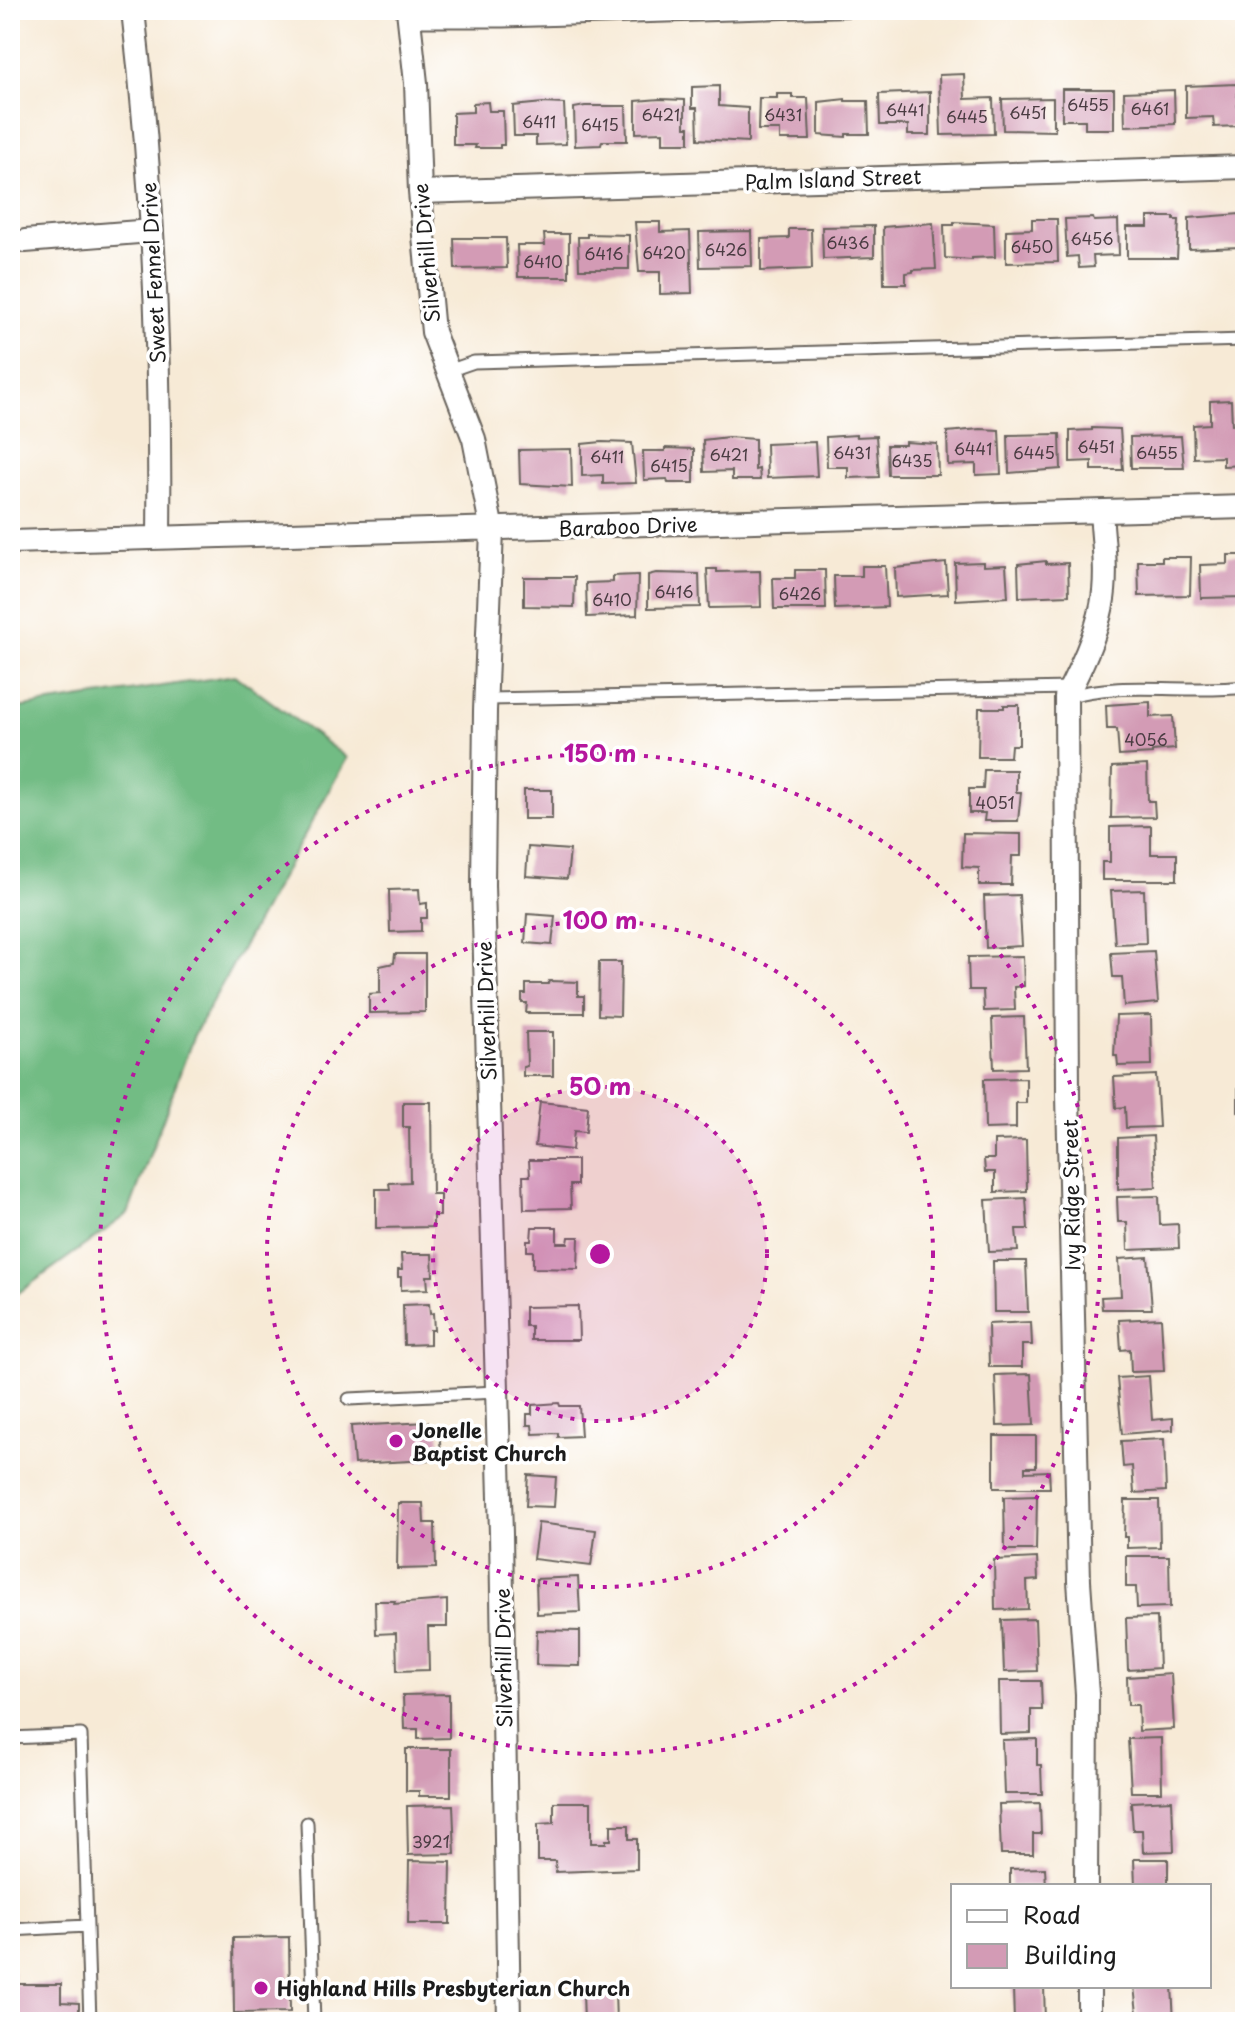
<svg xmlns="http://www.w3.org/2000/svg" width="1255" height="2032" font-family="'Playpen Sans',sans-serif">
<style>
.forest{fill:#72bc84;stroke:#476c50;stroke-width:2}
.building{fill:#d39bb5}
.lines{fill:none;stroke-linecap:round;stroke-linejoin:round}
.lane-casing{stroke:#69645d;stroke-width:15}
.street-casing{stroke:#69645d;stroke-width:26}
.lane{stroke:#fff;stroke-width:11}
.street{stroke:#fff;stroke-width:22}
.ring{fill:none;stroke:#b5179e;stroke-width:4;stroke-dasharray:4 8}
.poi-dot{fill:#b5179e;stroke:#fff;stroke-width:3}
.labels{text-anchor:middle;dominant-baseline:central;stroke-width:7;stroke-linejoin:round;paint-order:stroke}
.number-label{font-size:16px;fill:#4a3c42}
.street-label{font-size:20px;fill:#1c1c1c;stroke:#fff}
.poi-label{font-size:20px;font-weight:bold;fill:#1c1c1c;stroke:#fff;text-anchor:start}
.centre{fill:#b5179e;stroke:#fff;stroke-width:4}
.ring-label{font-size:24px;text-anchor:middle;font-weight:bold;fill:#b5179e;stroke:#fff;stroke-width:7;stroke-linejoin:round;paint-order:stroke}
</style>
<rect width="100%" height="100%" fill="#fff"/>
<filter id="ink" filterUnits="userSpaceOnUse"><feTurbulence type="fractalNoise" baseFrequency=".0125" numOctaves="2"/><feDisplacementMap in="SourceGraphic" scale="16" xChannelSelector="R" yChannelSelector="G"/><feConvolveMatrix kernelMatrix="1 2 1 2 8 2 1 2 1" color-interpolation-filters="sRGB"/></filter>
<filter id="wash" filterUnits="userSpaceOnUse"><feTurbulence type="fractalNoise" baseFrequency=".006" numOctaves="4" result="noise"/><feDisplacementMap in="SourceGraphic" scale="32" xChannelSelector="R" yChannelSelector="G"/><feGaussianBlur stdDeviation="1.8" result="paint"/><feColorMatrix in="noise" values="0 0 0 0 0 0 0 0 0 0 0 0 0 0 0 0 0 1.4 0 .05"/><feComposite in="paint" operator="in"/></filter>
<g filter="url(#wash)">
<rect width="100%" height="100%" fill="#f7ead6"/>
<path class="forest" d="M235,675L347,758L194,1035L128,1214L10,1299V709Z"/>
<g id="blocks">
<path class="building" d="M964,74L965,99L993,98L994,134L941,135L939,75Z
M1237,84L1238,126L1214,127L1213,117L1186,118V86Z
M719,86V106L748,108V142L698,139L697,108H692V87Z
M1062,89H1114V129H1085V120H1062Z
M1174,90L1175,124L1125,126L1124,92Z
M930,92V135H908V125H880L879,94Z
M777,94H792V98H808L810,140H780V130H758L759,98H777Z
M1053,98V125H1055V131L1003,130L1002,99Z
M660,99L685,100V127H689V143H663V132L636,133V101Z
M845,99V101H868L869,134H846V137L819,135V102Z
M488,102L489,111H503L504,145H500V148H475L476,145H453V113L473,112V103Z
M543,103L564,104L566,144L536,145V136H514L513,106Z
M585,106H626L627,141H602L601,145L575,146L574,108Z
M1240,214L1241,247L1189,249V218Z
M1148,217H1174V220H1179L1177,258H1127V227H1148Z
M1093,218L1094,221L1118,220L1119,255L1093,256L1094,267L1079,268L1078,256L1067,257L1065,219Z
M1032,219H1057L1058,262L1006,263V230L1032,229Z
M635,222H660V232L690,231L692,293L660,294V272H639Z
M954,222L994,224L995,257L972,258V260L945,258L944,225H954Z
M933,223L936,269L913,270V272L906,273V284H884L883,227Z
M874,226V257L823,259L822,227Z
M789,229H811L812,269L761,271V239L789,238Z
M751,231L752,266L700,267L699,232Z
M544,234H569V277H518L517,245H545Z
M587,234L629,235V269H579L578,237H587Z
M454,238H506L507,268L455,269Z
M1231,400L1232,425L1244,424L1245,465L1223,466V457L1194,458L1193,425L1210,424V401Z
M1092,428L1120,429L1123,470H1092V461L1070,462V431L1092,430Z
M980,429L999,430L1001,474L976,475V464L948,465L947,432Z
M1060,434L1061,469L1009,473L1008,435Z
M856,435V437L876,436L879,477L848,478V467H827L826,437Z
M1181,436L1184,468H1131L1130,437Z
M728,437L755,439V470L759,469L760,480H732V471L704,472L703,440Z
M602,442L632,443L636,483L603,484V475L582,476V444Z
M815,442L817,476L767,478L766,444Z
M905,442L937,444L938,475H888L887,445H905Z
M665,448L694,449V483H668L667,479L644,480L643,451H665Z
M571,449L572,487L520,484L519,450Z
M1228,555H1245V597L1201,598L1200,565L1228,564Z
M1162,557H1191L1190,595L1139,596L1138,561H1162Z
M1046,561V564L1068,563L1069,595L1019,597L1018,564Z
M983,562V566L1006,565L1008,597L956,600L955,563Z
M946,563L948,594L896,597L895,568Z
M862,566H885L887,607L835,609L834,576H862Z
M707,569H717V572L760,571L761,607L709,608Z
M795,570H825L826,609H774L773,578H795Z
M656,573L699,574L700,607L648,608V575Z
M638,575L637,615L587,617L586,583L613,582V576Z
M524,577H575L574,607L524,606Z
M1150,702V717L1173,716L1175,749L1152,751V754L1119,756L1117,729H1107L1106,705Z
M1004,705H1019V745H1011L1010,757H978L979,708H1004Z
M1147,765L1148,801H1154L1155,817L1111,818L1112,767Z
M984,770H1016V792H1021L1018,821H984L985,813H969V789H983Z
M524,790H552V819H524Z
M1151,826V854H1177V880H1102V862H1110V827Z
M963,833L1021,834V856H1012L1011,885H979V868L962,867Z
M528,847L570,850L567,879L526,876Z
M419,889L420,904L427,903V918H421V931L390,932L389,890Z
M1144,890L1146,943L1115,944L1111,891Z
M1019,895L1022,946L986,948L984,896Z
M527,914L555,916L552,945L525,943Z
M1154,951L1158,1003L1124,1006L1122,977H1113L1111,953Z
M395,954H425V1012L369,1013V994L380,993V966L394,963Z
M1023,956L1024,986L1014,987L1015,1010L984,1011L983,990H969L968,957Z
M599,962H621L620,1016L598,1015Z
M549,981L578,982V996H584V1013H526L527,1003H522V994H526V984H548Z
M1151,1015L1152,1065L1118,1066L1117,1056H1114L1116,1016Z
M1024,1017L1026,1068L994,1069L992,1018Z
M526,1032H553V1076H523V1067L527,1066Z
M1156,1075L1159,1127L1126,1128L1125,1107L1116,1108L1114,1077Z
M1026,1078V1103H1016V1128L985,1129L984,1079Z
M1238,1086H1245V1111L1238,1112Z
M403,1102H431L432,1194H440V1216H433V1227L376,1228V1189H390L389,1183L410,1182L409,1127H403Z
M540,1102L588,1107L586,1132L574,1131L572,1150L535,1146Z
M1153,1136L1156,1187L1118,1189V1138Z
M1026,1140L1027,1191L995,1192V1172H985L984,1159H994V1141Z
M529,1160H577V1185H570L571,1208L524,1209L523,1176H530Z
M1159,1196L1160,1225L1178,1224L1179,1248L1128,1250L1127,1222H1118L1117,1197Z
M1026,1198L1028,1229H1016L1018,1251L989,1252L986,1200Z
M532,1227H557V1243H568L569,1237H579L578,1269L533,1268V1251H527V1241H531Z
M401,1254H432L433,1276H427L428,1289L401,1290V1277H398V1270H402Z
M1148,1257L1152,1309H1102L1101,1297L1121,1296L1119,1259Z
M993,1261H1026L1028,1312H994Z
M429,1304L430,1314L433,1313L434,1330H430V1344L404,1345L403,1305Z
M578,1306L579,1340H531V1326H525V1307Z
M1161,1318L1164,1371L1131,1372L1130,1349L1121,1350L1119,1320Z
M1031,1322L1032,1345H1022V1367H989L988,1324Z
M1031,1374L1034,1425L997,1426L995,1375Z
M1149,1376L1152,1420L1173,1418V1430L1122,1434L1117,1378Z
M559,1403L560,1406H579L581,1436L558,1437V1433L533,1434L532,1425H527V1414H532V1405Z
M428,1422L429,1429H439L441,1454H428L429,1460L354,1464L351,1426Z
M994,1436H1036V1467H1025V1472L1049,1471L1050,1488H994Z
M1164,1439L1166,1491L1134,1493L1132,1466L1123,1467L1121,1441Z
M528,1475L556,1477L554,1507L526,1506Z
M1037,1496L1036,1550H1005L1004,1497Z
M1125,1500H1159L1160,1547L1127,1548V1537H1124Z
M398,1503H423L424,1523H435L436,1568L397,1569Z
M538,1523L596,1530L591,1566L533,1559Z
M1126,1556H1169L1170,1607L1137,1608L1136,1587H1126Z
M1037,1558L1038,1580L1027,1581L1028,1609L995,1610L994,1560Z
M578,1577L580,1612L537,1614L536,1579Z
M447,1600V1627H428L429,1670L397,1671L396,1633L376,1634L375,1601H395L394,1604Z
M1157,1617L1159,1668L1128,1670L1126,1618Z
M1035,1619L1037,1671L1004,1672L1002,1620Z
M537,1630L580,1631V1666L536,1665Z
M1171,1674L1174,1729L1139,1731L1138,1705H1128L1127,1677Z
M999,1681H1041L1042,1710H1031V1733L1000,1734Z
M449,1694V1738L418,1739V1729H404L403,1695Z
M1161,1738L1162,1792H1131L1128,1739Z
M1037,1739V1765H1041L1042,1794H1004L1002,1740Z
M406,1749H451V1796H419V1791H406Z
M1172,1800L1174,1851L1143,1852L1142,1830H1133L1131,1802Z
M554,1802H591V1843H606V1840H611V1825H629V1839H637V1869L556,1872L555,1861H538V1824L554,1823Z
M1040,1803L1041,1834H1033V1854H1001L999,1804Z
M453,1805L455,1854L408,1855L407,1806Z
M1134,1859H1168V1886H1135Z
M409,1861L451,1862L450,1924H408Z
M1045,1868L1046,1886H1010V1869Z
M289,1937L290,2012L234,2013L233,1938Z
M10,1971H14V1984H61V2002L79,2003V2022H10Z
M1044,1986L1045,2022H1014L1013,1987Z
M1134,1986H1172L1174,2022H1138Z
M583,1992H615L616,2022H584Z"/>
</g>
</g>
<g filter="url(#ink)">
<use href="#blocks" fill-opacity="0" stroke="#69645d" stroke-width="2"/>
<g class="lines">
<g class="lane-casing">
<path id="lane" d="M409,21H503L864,10
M448,371L474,362L1245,340
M1066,697C1122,680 1187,694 1245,687
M486,699L1071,688
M349,1399L497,1392
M10,1738L81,1735L90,2022
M307,1823L314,2022
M10,1930L87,1926"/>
</g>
<g class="street-casing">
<path id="street" d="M133,10C153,184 161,361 159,536
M408,10L416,83L420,192L433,332L474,439L492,530L485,711L483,885L501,1534L509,2022
M420,192L1245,167
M25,241L151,231
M10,542L1245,507
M1086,1886L1087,1694L1079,1581L1068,1095L1066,697C1080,669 1096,636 1102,605C1108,575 1103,542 1101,512
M1089,1986V2022"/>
</g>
<use href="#lane" class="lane"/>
<use href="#street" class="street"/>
</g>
</g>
<circle cx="600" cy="1254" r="167" fill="#b5179e" fill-opacity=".12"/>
<g class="ring">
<circle cx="600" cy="1254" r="167"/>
<circle cx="600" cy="1254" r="333"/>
<circle cx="600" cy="1254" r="500"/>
</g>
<g class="poi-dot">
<circle cx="396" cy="1441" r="8"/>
<circle cx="261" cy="1988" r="8"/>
</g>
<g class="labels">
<g class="number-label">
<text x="1088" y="104">6455</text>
<text x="1150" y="108">6461</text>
<text x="905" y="109">6441</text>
<text x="1028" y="112">6451</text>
<text x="661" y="114">6421</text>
<text x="783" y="114">6431</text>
<text x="967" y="116">6445</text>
<text x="539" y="121">6411</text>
<text x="600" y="124">6415</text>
<text x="1092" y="238">6456</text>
<text x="848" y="242">6436</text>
<text x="1032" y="246">6450</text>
<text x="726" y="249">6426</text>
<text x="664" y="252">6420</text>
<text x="604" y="253">6416</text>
<text x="543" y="261">6410</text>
<text x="1096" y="446">6451</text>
<text x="973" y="448">6441</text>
<text x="852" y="452">6431</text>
<text x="1034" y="452">6445</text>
<text x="1157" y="452">6455</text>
<text x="729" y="454">6421</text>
<text x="607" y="456">6411</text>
<text x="912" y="460">6435</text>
<text x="669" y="465">6415</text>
<text x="674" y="591">6416</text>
<text x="800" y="593">6426</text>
<text x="612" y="599">6410</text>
<text x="1146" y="739">4056</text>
<text x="995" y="802">4051</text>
<text x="431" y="1841">3921</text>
</g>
<g class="street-label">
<text transform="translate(833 179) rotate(-2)">Palm Island Street</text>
<text transform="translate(426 253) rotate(-95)">Silverhill Drive</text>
<text transform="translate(153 273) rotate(-93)">Sweet Fennel Drive</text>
<text transform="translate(628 526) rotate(-2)">Baraboo Drive</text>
<text transform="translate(486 1011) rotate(-92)">Silverhill Drive</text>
<text transform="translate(1071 1195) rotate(-91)">Ivy Ridge Street</text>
<text transform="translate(503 1658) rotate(-91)">Silverhill Drive</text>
</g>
<g class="poi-label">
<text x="412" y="1430">Jonelle<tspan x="412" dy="23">Baptist Church</tspan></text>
<text x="277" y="1988">Highland Hills Presbyterian Church</text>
</g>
</g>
<circle cx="600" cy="1254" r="12" class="centre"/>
<g class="ring-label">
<text x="600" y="762">150 m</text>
<text x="600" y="929">100 m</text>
<text x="600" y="1095">50 m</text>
</g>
<rect width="1255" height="2032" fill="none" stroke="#fff" stroke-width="40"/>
<rect x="951" y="1884" width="260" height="104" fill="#ffffff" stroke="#a4a4a4" stroke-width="2"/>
<rect x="967" y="1910" width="40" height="12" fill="#ffffff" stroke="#a4a4a4" stroke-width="2"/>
<text x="1023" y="1924" font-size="24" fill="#1c1c1c">Road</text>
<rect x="967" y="1944" width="40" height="24" fill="#d39bb5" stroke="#a4a4a4" stroke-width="2"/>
<text x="1023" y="1964" font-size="24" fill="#1c1c1c">Building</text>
</svg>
